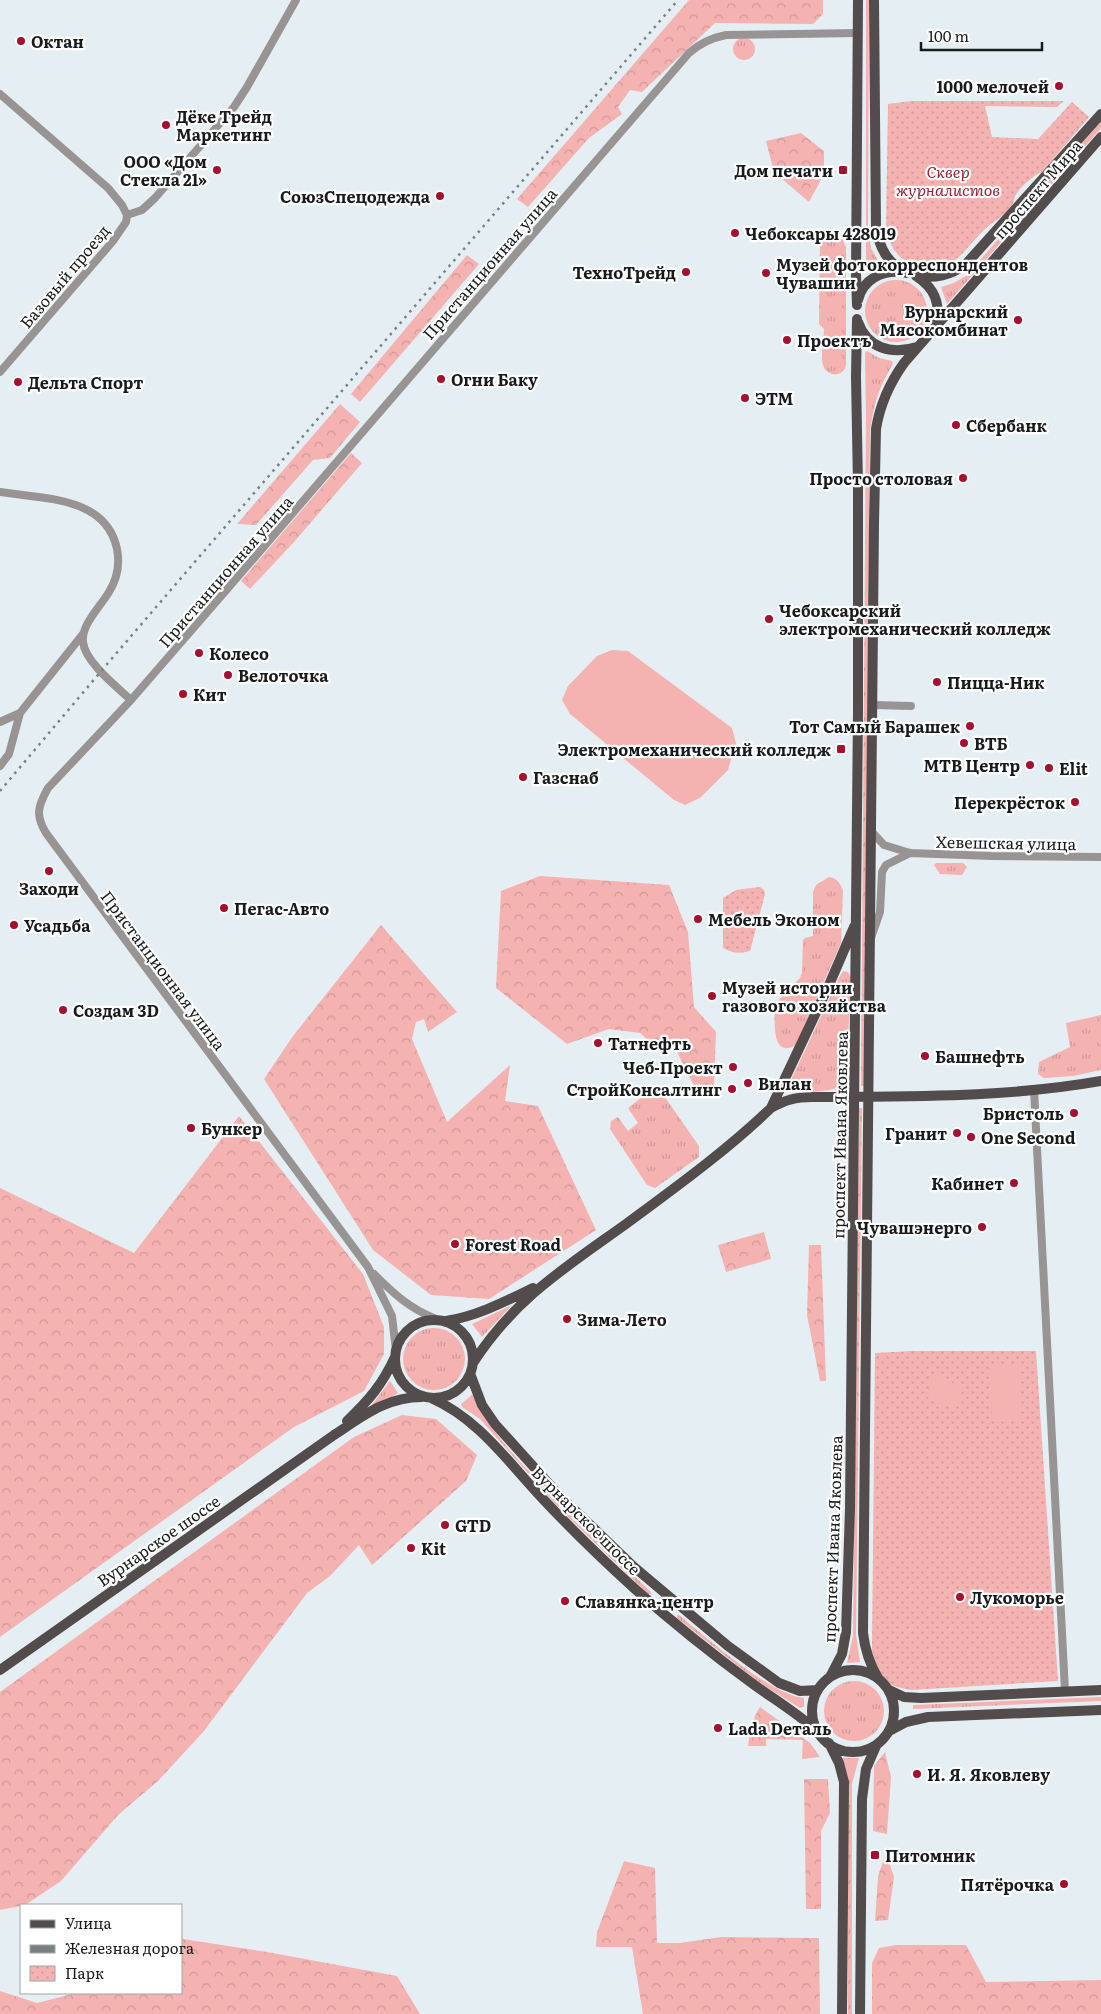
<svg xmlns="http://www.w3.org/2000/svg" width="1101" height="2014" font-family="Literata,serif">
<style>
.grass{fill:url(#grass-tufts)}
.forest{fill:url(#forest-crowns)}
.park{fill:url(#park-dots)}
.pitch{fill:#f4b2b1}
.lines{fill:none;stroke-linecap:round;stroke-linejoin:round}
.minor{stroke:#989494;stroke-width:8}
.major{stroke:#534c4c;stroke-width:10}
.rail{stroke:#798082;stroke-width:2.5;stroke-dasharray:2.5 5;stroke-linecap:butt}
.poi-dot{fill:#a70f2e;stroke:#fff;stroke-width:2}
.labels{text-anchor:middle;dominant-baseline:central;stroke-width:4.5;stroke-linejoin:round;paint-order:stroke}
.poi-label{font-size:16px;font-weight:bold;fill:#181b1c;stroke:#fff;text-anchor:start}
.park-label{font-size:16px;font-style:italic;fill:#942733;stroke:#fff}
.street-label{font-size:16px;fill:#181b1c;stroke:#fff}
</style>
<defs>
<pattern id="grass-tufts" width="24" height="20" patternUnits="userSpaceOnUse" patternTransform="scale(1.25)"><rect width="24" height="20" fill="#f4b2b1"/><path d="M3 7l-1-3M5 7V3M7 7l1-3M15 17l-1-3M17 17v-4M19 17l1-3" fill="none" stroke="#d09898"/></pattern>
<pattern id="forest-crowns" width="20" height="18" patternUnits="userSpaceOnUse" patternTransform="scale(1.25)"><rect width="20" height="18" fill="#f4b2b1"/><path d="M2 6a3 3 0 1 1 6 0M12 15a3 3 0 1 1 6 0" fill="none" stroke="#d09898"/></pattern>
<pattern id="park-dots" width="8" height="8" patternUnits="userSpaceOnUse" patternTransform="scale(1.25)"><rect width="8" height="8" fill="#f4b2b1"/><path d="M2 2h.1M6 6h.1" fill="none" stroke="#d09898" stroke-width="1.8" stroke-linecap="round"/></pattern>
</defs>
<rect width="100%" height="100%" fill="#e5eff3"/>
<path class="grass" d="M866,0H869L868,231L871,248L880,264L866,272Z
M733 49a11 11 0 1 1 22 0a11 11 0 1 1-22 0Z
M1101,121V128L947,304L941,287L954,283L967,275Z
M826,236L842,238L846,247V365C844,377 827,378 823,365C820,355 824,340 824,329L819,324L820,239Z
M865 311a31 31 0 1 1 62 0a31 31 0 1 1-62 0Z
M867,351L879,358L892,361L893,364C878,389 874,404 870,432L864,1086H861L866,421L865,353Z
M936,863H963L967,867L962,875L940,874L934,865Z
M829,877C837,878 840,883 843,890L841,943L796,1045C770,1060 775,1017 775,1004L800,978L802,972L803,940L805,938L813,936V892L816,885Z
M843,971L848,972L851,978L846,1081C839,1093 805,1093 792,1090L790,1086L791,1080L840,976Z
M1101,1015V1070L1073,1076L1044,1078L1038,1074L1039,1062L1070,1047L1066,1023Z
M651,1090H660L699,1146V1157L655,1188L647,1185L610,1129L611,1121L618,1117L628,1131L638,1123L628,1108Z
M859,1108H862L856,1635L860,1662L847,1663L853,1636Z
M512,1305L482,1337L472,1324Z
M403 1359a31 31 0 1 1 62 0a31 31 0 1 1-62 0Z
M390,1381L398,1393L365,1414Z
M472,1395L474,1396C494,1438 528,1471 561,1504L560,1506L558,1507L480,1419L462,1407L461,1404Z
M565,1512H567L650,1591L651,1594H648L564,1513Z
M677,1615H679C706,1637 772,1696 804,1698V1707L800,1708L757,1681L677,1618Z
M824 1711a30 30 0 1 1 60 0a30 30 0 1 1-60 0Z
M1101,1697V1701L913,1709V1705Z
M841,1758H859L852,1784V2014H848V1785Z"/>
<path class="forest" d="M689,0H823V14L813,24L715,23L642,92L630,90L618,107L622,114L589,138L528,207L517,199Z
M801,133L824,151V174L809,202L774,172L766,141Z
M467,255L479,264L360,402L351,394Z
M340,404L360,422L330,458L313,460L256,525L237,524Z
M351,453L362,463L294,542L250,589L241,581Z
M540,876L669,885L688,932L694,1007L716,1032L714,1085L694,1086L674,1046L658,1049L640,1033L609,1029L567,1044L496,988L501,891Z
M381,925L457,1012L428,1032L424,1019L416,1022L412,1039L447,1122L510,1065L505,1101L538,1106L596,1230L489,1299L431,1295L373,1250L264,1079L293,1036Z
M239,1116L363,1274L384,1327V1354L364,1391L294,1427L0,1637V1188L134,1253Z
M764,1232L771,1259L726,1272L718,1245Z
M809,1245H821L826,1381H820L807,1315Z
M402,1415L436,1419L477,1455L466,1481L372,1565L359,1545L330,1576L307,1593L204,1731L158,1781L118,1815L61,1881L25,1905L0,1910V1692L354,1437Z
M760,1707L810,1743L820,1757L802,1759L803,1740L766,1739V1746H748C750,1731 752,1719 760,1707Z
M885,1752L891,1777L887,1834L873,1831L874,1766Z
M804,1779H828L830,1813L821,1831V1909H806Z
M886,1853L894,1877L888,1920L875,1921L878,1876Z
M624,1861L655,1868L657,1943H680L721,1937L819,1938L820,2014H643L632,1947H596L597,1932Z
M183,1939L267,1952L397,1976L420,2014H0V1991L37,2003L76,1993H181V1941Z
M896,1945H966L986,1982L1101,1980V2014H872V1963L879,1948Z"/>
<path class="park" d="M912,101H1064L1057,107L985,106L992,137L1038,139L1072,102L1089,117L1043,171C1033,176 1021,186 1015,196C1014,200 1013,204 1011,207C1006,215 998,218 991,224C964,245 955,280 914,265C897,260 889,244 886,228L888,104Z
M760,887L764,890L765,894L750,951C740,954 732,953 723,948V898L736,890Z
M911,1351H1036L1058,1681L911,1690C880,1684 876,1679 872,1649L875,1353Z"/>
<path class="pitch" d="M612,650L628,651L732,728L736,743L728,770L700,798L685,805L674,800L570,714L562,700L568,686L597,656Z
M995,1366H1017L1021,1369V1415L1017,1420L992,1419L991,1371Z
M935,1375L964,1388L955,1410L925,1396Z"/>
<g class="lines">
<path class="minor" d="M0,94L108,188L122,205L127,215L126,222L113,241L0,372
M127,215L142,210L155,198L234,107L247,87L296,0
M0,492C43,499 106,496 117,549C120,564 117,579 109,592C100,607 81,625 83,642C85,662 117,687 131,700
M872,705L911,706
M0,722L20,713L83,634
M0,766L9,754L20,713
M871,831L884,845L910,853L991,856L1101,857
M871,938L880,912L882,872L886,865L910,853
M1034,1090L1065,1691
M374,1274C394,1294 409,1308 436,1319
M396,1351L392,1316L368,1267L46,833C35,815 38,806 48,788L131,700L223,594L689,53C700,43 711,38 726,35L858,33"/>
<path class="major" d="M874,0L876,228C880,249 887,262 906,273
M916,276C936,278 950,276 966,264L1101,114
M916,276C935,288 941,304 936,325
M858,300C863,279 882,270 902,272
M857,305L856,275L858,0
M858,322C867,348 891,355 917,347
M771,1108L829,985L854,927
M395 1359a39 39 0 1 1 78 0a39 39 0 1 1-78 0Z
M446,1321C477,1316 504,1302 533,1288
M473,1363C514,1299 566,1267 626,1224C676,1187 726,1151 771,1108C785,1100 796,1097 812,1097C909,1096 1005,1098 1101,1081
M471,1376L482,1405L495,1424L560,1496L634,1567L728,1646L779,1683L800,1691L818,1690
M431,1398C479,1419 508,1462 543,1499C572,1530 603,1560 635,1589C672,1622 712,1654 753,1684C775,1700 799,1714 819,1733
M347,1421C369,1400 382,1385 395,1357
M0,1670L334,1435C363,1416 386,1397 422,1397
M812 1711a41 41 0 1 1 82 0a41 41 0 1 1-82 0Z
M830,1677L842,1654L846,1632L850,1508L858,712V486L856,377L857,319
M878,1678C869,1663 865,1650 863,1633L874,523L876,429C880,404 889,384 904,363L1101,137
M889,1690L904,1697L921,1698L1101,1690
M889,1731L906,1722L928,1717L1101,1710
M829,1743L839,1763L844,1782L842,2014
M860,2014L862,1799L866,1769L876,1746"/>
<path class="rail" d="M0,791L108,663L678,0"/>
</g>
<g class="poi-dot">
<circle cx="21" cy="41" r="5"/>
<circle cx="1059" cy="86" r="5"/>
<circle cx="166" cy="125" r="5"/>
<circle cx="217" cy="170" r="5"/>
<rect x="838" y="165" width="10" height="10" rx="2.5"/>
<circle cx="440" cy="196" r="5"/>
<circle cx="735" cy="233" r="5"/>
<circle cx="686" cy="272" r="5"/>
<circle cx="766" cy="273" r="5"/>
<circle cx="1018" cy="320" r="5"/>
<circle cx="787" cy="340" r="5"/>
<circle cx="441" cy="379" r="5"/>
<circle cx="18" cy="382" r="5"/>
<circle cx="745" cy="398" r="5"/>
<circle cx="956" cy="425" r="5"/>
<circle cx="963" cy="478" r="5"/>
<circle cx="769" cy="619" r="5"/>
<circle cx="199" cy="653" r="5"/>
<circle cx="228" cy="675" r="5"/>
<circle cx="937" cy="682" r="5"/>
<circle cx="183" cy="694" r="5"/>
<circle cx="970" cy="726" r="5"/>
<circle cx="964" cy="743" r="5"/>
<rect x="836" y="744" width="10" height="10" rx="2.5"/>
<circle cx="1030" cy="765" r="5"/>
<circle cx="1049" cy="768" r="5"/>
<circle cx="523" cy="777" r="5"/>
<circle cx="1075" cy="802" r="5"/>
<circle cx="49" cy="871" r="5"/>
<circle cx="224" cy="908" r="5"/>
<circle cx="698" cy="919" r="5"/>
<circle cx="14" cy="925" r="5"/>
<circle cx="712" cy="996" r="5"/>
<circle cx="63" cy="1010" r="5"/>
<circle cx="598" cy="1043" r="5"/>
<circle cx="925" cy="1056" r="5"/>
<circle cx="733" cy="1067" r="5"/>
<circle cx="748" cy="1083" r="5"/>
<circle cx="732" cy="1089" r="5"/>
<circle cx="1074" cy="1113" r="5"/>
<circle cx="191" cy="1128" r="5"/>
<circle cx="957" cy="1133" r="5"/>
<circle cx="971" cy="1137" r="5"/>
<circle cx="1014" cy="1183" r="5"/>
<circle cx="982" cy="1227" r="5"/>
<circle cx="455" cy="1244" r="5"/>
<circle cx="567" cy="1319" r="5"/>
<circle cx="445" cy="1525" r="5"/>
<circle cx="411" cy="1548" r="5"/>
<circle cx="960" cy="1597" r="5"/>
<circle cx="565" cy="1601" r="5"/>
<circle cx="718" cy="1728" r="5"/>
<circle cx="917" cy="1774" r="5"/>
<rect x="870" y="1850" width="10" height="10" rx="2.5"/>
<circle cx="1064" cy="1884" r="5"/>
</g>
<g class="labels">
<g class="poi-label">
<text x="31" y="41">Октан</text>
<text x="1049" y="86" text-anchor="end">1000 мелочей</text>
<text x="176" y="116">Дёке Трейд<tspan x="176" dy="18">Маркетинг</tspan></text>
<text x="207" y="161" text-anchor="end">ООО «Дом<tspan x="207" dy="18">Стекла 21»</tspan></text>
<text x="833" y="170" text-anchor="end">Дом печати</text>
<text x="430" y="196" text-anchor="end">СоюзСпецодежда</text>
<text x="745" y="233">Чебоксары 428019</text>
<text x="776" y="264">Музей фотокорреспондентов<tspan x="776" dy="18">Чувашии</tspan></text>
<text x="676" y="272" text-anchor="end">ТехноТрейд</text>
<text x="1008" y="311" text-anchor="end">Вурнарский<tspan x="1008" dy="18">Мясокомбинат</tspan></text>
<text x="797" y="340">Проектъ</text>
<text x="451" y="379">Огни Баку</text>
<text x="28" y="382">Дельта Спорт</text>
<text x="755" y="398">ЭТМ</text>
<text x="966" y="425">Сбербанк</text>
<text x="953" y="478" text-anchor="end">Просто столовая</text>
<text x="779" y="610">Чебоксарский<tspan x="779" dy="18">электромеханический колледж</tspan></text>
<text x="209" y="653">Колесо</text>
<text x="238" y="675">Велоточка</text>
<text x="947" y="682">Пицца-Ник</text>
<text x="193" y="694">Кит</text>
<text x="960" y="726" text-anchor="end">Тот Самый Барашек</text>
<text x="974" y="743">ВТБ</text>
<text x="831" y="749" text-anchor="end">Электромеханический колледж</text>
<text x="1020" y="765" text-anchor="end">МТВ Центр</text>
<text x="1059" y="768">Elit</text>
<text x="533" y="777">Газснаб</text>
<text x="1065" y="802" text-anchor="end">Перекрёсток</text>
<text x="49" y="888" text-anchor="middle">Заходи</text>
<text x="234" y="908">Пегас-Авто</text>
<text x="708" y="919">Мебель Эконом</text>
<text x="24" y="925">Усадьба</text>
<text x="722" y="987">Музей истории<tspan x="722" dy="18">газового хозяйства</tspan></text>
<text x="73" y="1010">Создам 3D</text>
<text x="608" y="1043">Татнефть</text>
<text x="935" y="1056">Башнефть</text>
<text x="723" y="1067" text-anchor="end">Чеб-Проект</text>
<text x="758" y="1083">Вилан</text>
<text x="722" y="1089" text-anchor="end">СтройКонсалтинг</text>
<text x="1064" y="1113" text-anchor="end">Бристоль</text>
<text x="201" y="1128">Бункер</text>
<text x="947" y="1133" text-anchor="end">Гранит</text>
<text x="981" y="1137">One Second</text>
<text x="1004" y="1183" text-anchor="end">Кабинет</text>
<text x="972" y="1227" text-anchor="end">Чувашэнерго</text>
<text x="465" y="1244">Forest Road</text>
<text x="577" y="1319">Зима-Лето</text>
<text x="455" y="1525">GTD</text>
<text x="421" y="1548">Kit</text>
<text x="970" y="1597">Лукоморье</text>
<text x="575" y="1601">Славянка-центр</text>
<text x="728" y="1728">Lada Dеталь</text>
<text x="927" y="1774">И. Я. Яковлеву</text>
<text x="885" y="1855">Питомник</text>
<text x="1054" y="1884" text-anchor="end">Пятёрочка</text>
</g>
<g class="park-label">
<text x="948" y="171">Сквер<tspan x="948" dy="18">журналистов</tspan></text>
</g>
<g class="street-label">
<text transform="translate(1037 189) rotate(-49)">проспект Мира</text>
<text transform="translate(489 263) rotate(-49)">Пристанционная улица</text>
<text transform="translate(64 276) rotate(-50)">Базовый проезд</text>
<text transform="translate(225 571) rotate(-49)">Пристанционная улица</text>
<text transform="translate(1006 842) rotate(1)">Хевешская улица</text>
<text transform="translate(164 970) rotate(53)">Пристанционная улица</text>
<text transform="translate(839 1135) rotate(-89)">проспект Ивана Яковлева</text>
<text transform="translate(587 1520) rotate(45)">Вурнарское шоссе</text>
<text transform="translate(832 1539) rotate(-88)">проспект Ивана Яковлева</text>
<text transform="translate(158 1540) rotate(-35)">Вурнарское шоссе</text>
</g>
</g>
<rect x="20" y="1904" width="162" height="90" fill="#ffffff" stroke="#a3a4a4"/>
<rect x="30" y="1920" width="25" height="8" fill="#534c4c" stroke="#a3a4a4"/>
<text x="65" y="1929" font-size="15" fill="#181b1c">Улица</text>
<rect x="30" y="1945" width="25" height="8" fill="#798082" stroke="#a3a4a4"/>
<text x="65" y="1954" font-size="15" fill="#181b1c">Железная дорога</text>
<rect x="30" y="1966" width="25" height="15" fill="url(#park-dots)" stroke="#a3a4a4"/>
<text x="65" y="1979" font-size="15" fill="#181b1c">Парк</text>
<path d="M921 42v8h121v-8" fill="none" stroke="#181b1c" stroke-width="2.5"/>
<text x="928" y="42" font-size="15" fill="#181b1c" stroke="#ffffff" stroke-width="4" paint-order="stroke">100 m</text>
</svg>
